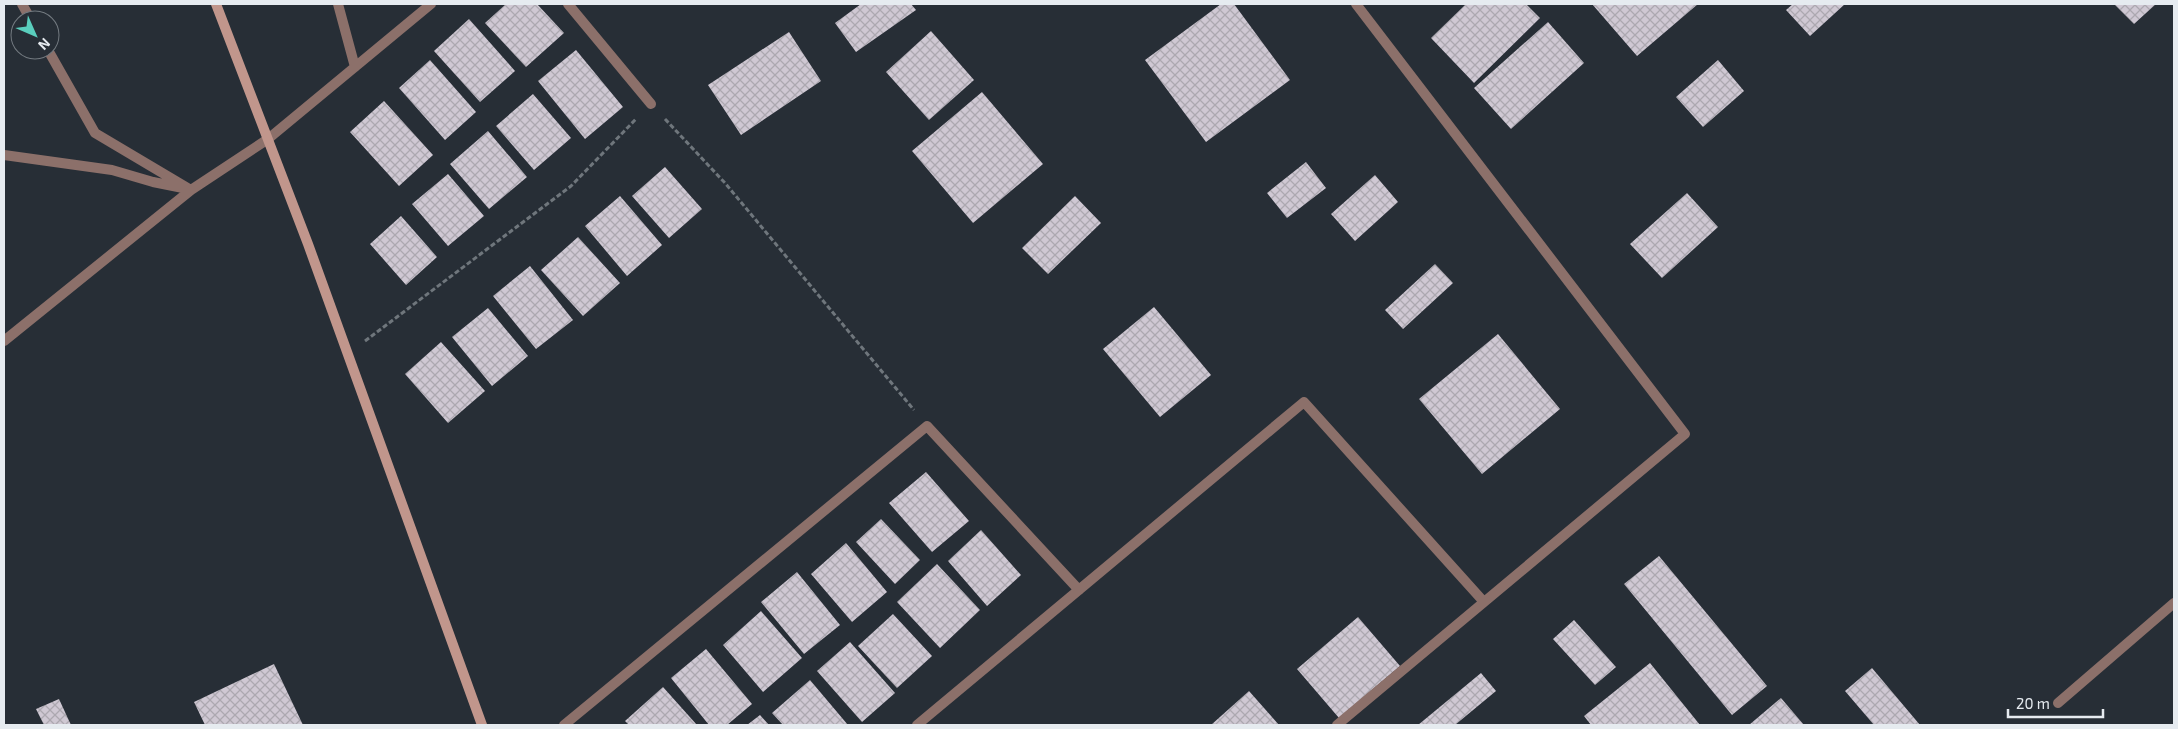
<svg xmlns="http://www.w3.org/2000/svg" width="2178" height="729" font-family="'Exo 2',sans-serif">
<style>
.building{fill:url(#building-cross-hatch)}
.lines{fill:none;stroke-linecap:round;stroke-linejoin:round}
.path{stroke:#6f767c;stroke-width:3;stroke-dasharray:5 2.5;stroke-linecap:butt}
.street{stroke:#8c706a;stroke-width:10}
.secondary{stroke:#c1968c;stroke-width:10}
</style>
<defs>
<pattern id="building-cross-hatch" width="8" height="8" patternUnits="userSpaceOnUse" patternTransform="scale(1.25)"><rect width="8" height="8" fill="#cfc8d3"/><path d="M0 0l8 8M0 8l8-8" fill="none" stroke="#aca8b0"/></pattern>
</defs>
<rect width="100%" height="100%" fill="#272e36"/>
<path class="building" d="M506,4H537L564,33L526,67L485,23Z
M861,4H911L916,10L856,52L835,23Z
M1221,4H1234L1290,80L1206,142L1145,60Z
M1466,4H1526L1540,18L1474,83L1431,38Z
M1592,4H1698L1637,56Z
M1793,4H1845L1810,36L1786,10Z
M2114,4H2156L2134,24Z
M469,19L515,71L480,102L434,51Z
M1548,22L1584,63L1511,129L1474,88Z
M931,31L974,80L929,120L886,72Z
M789,32L821,81L741,135L708,85Z
M576,50L623,107L585,139L538,81Z
M430,60L476,112L445,140L399,88Z
M1718,60L1744,91L1703,127L1676,97Z
M982,92L1043,164L973,223L912,151Z
M533,94L571,138L534,170L496,126Z
M384,101L433,155L399,186L350,132Z
M488,131L527,177L489,209L450,164Z
M1306,162L1326,188L1287,218L1267,193Z
M665,167L702,209L669,238L632,196Z
M448,174L484,216L448,246L412,204Z
M1375,175L1398,202L1355,241L1331,214Z
M1687,193L1718,227L1662,278L1630,244Z
M620,196L662,245L627,276L585,226Z
M1075,196L1101,223L1048,274L1022,248Z
M401,216L437,257L406,285L370,244Z
M578,237L620,283L583,316L541,270Z
M1435,264L1453,283L1403,329L1385,310Z
M530,266L573,320L536,349L493,296Z
M1154,307L1211,375L1160,417L1103,349Z
M488,308L528,356L492,386L452,337Z
M1498,334L1560,409L1482,474L1419,399Z
M441,342L485,391L448,423L405,374Z
M926,472L969,521L932,552L889,503Z
M881,519L920,560L895,584L856,542Z
M981,530L1021,575L987,606L948,561Z
M846,543L887,592L852,622L811,574Z
M1659,556L1767,686L1732,715L1624,584Z
M937,564L980,610L940,648L897,602Z
M797,572L840,625L804,654L761,602Z
M761,611L802,658L763,692L723,645Z
M893,614L932,656L897,688L858,646Z
M1358,617L1400,666L1339,718L1297,669Z
M1574,620L1616,667L1595,685L1553,639Z
M850,642L895,693L862,722L817,671Z
M706,649L752,704L727,725H709L671,678Z
M1650,663L1700,725H1591L1584,716Z
M274,664L303,725H205L194,702Z
M1872,668L1920,725H1874L1845,691Z
M1481,673L1496,691L1455,725H1418Z
M810,680L848,725H783L772,713Z
M663,687L697,725H629L625,721Z
M1249,691L1279,725H1211Z
M1781,698L1804,725H1749Z
M59,699L71,725H44L36,709Z
M760,715L769,725H747Z"/>
<g class="lines">
<path class="path" d="M665,119L725,183L914,410
M365,341L571,186L636,119"/>
<path class="street" d="M22,4L31,20
M338,4L355,67
M568,4L651,104
M48,50L95,133L191,190L268,139L431,4
M4,155L112,170L153,182L183,188
M4,341L191,190
M2058,703L2174,603
M564,725L927,426L1079,590
M917,725L1304,402L1484,602
M1337,725L1685,434L1356,4"/>
<path class="secondary" d="M216,4L308,244L482,725"/>
</g>
<rect width="2178" height="729" fill="none" stroke="#e6ebf0" stroke-width="10"/>
<g transform="translate(35 35) rotate(135)"><circle r="24" fill="#272e36" stroke="#737a80"/>
<path d="M0-4L9 19L0 12L-9 19Z" fill="#5acebd"/>
<text y="-8" font-size="14" font-weight="bold" text-anchor="middle" fill="#e6ebf0">N</text>
</g>
<path d="M2008 709v8h95v-8" fill="none" stroke="#e6ebf0" stroke-width="2.5"/>
<text x="2016" y="709" font-size="15" fill="#e6ebf0" stroke="#272e36" stroke-width="4" paint-order="stroke">20 m</text>
</svg>
